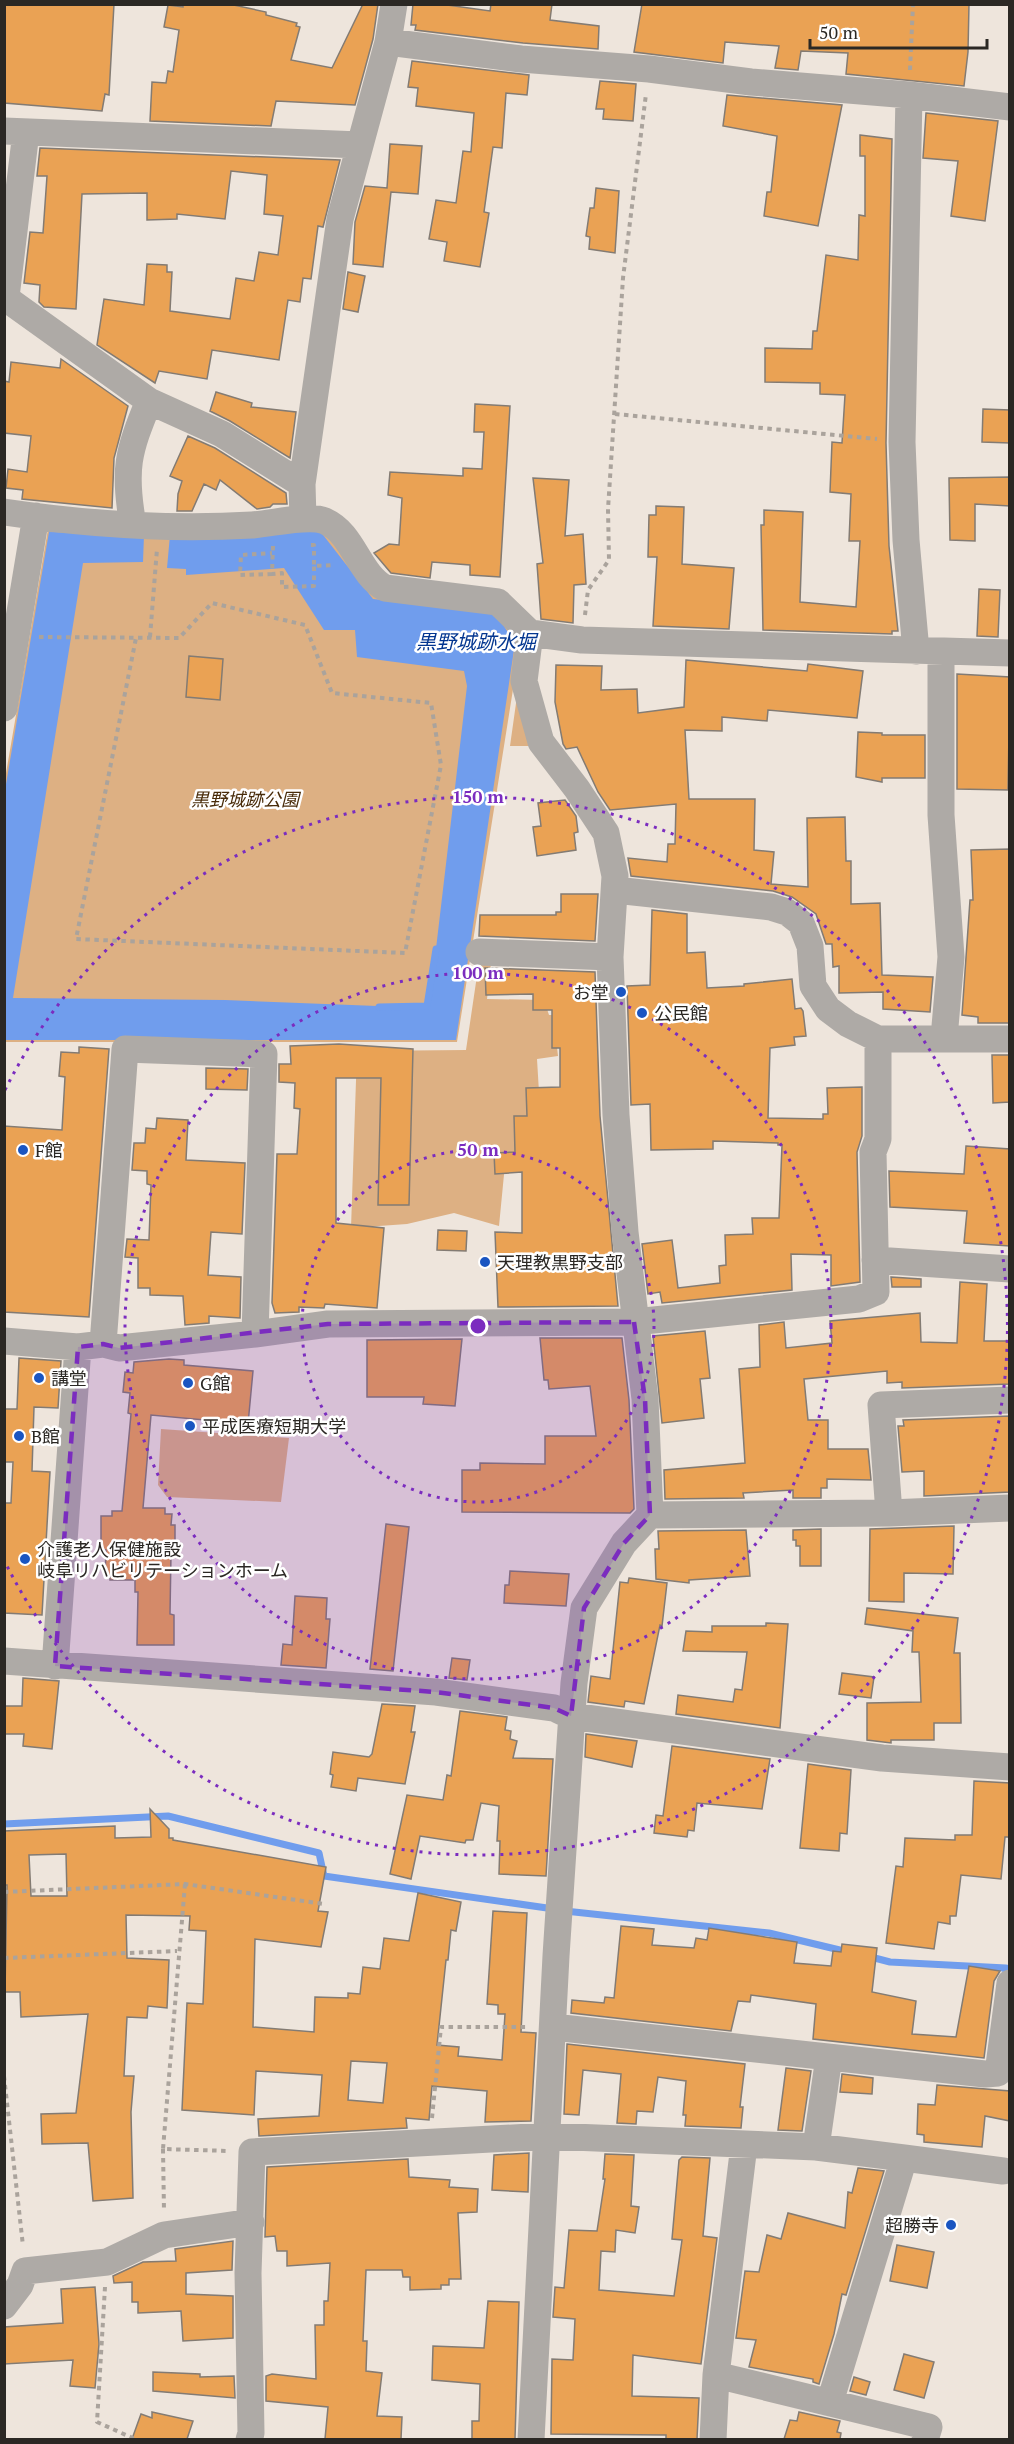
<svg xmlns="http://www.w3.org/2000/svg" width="1014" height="2444" font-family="'PT Serif','Noto Sans JP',serif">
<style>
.green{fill:#ddb083}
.water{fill:#709ded}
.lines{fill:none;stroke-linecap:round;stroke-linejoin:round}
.stream{stroke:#709ded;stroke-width:7}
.building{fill:#eaa254;stroke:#837b73;stroke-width:1.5;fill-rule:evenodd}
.path{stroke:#aaa39c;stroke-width:4;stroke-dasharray:4.5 4.5;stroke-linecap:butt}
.minor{stroke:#aeaaa6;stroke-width:27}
.marked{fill:#7b2cbf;fill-opacity:0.2;stroke:#7b2cbf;stroke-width:4.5;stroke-dasharray:12 8;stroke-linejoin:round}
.ring{fill:none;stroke:#7b2cbf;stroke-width:3;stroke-dasharray:3 6}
.poi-dot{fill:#1a55c1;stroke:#fff;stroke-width:2}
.labels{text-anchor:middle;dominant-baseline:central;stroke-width:5;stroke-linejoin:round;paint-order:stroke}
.park-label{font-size:18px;font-style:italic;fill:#492c0a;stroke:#fff}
.poi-label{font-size:18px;fill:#2b2824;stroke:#fff;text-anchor:start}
.water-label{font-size:20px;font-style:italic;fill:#033690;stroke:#fff}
.centre{fill:#7b2cbf;stroke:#fff;stroke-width:3}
.ring-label{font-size:18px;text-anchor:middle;font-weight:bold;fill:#7b2cbf;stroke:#fff;stroke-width:5;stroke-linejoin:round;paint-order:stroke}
</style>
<rect width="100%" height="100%" fill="#eee5dc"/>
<path class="green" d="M48,529H323L375,597L494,609L521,639L457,1042H5V779Z
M519,682L531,746H510Z
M479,962L491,963L487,999L544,1000L549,1015H580L555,1030L558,1056L537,1059L540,1109L528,1154H506L499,1226L454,1213L407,1224L351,1228L357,1051L466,1050Z
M161,1429L289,1438L281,1502L167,1497L158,1485Z"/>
<path class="water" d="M320,531L373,599L494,611L515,643L456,1040H5V790L49,532L144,535L143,562L83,563L13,998L225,1000L429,1008L467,686L464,671L357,657L355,630H324L284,568L186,575V569L167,568L170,535Z"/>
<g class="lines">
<path class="stream" d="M379,1007L427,1006L436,949
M4,1824L168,1816L319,1853L324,1876L554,1909
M565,1911L769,1933L848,1952
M867,1956L890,1962L1006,1968L1005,1979"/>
</g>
<path class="building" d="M4,4H114L109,95L105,94L102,111L4,103Z
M183,4H229L266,12V15L297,23L296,26L300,27L291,60L332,68L363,4H378L373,39L355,105L276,101L271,126L150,121L152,82L166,83L168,71L173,72L179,30L164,27L168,5L183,7Z
M413,4H440L490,11L491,4H552L550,20L599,26L598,49L523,43L415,30L416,25H411Z
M642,4H969L968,52L964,86L846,74L848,53L801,51L798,70L775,68L779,46L725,42L723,63L634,52Z
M412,61L529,75L527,95L506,93L502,148L493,147L484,212L489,213L480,267L444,261L447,242L429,239L436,200L456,203L463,151L471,152L474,113L416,106L418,88L408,87Z
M600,81L636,84L633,121L603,119L604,109H596Z
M727,95L842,105L818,226L764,216L767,192H771L777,136L723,126Z
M926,113L998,121L985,221L951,216L958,161L923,158Z
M860,135L892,139L886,443L889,546L898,631H892V634L763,630L761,525H764V510L803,512L800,602L856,607L860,541H849L851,494L830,492L832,442L842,443L845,395L820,394V383L765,382V348L812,349L813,331H817L826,255L858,260L859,215L865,216V156H860Z
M390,144L422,146L418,194L391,192L383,267L353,264L355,222L365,186L387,188Z
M40,148L340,160L323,227L318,226L311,279L303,278L300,302L288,300L279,360L212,350L207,379L159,371L155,383L97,345L104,299L144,305L147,264L167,265V272H172L170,311L230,319L236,278L254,281L259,252L278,255L283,216L264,214L267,175L231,171L225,219L177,214V219L147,220V193L82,194L76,309L44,307L39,302L40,285L24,283L30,232L43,233L47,176H37Z
M596,188L619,191L615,253L589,249L590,237L586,236L590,208H594Z
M348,272L365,276L358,312L343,309Z
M61,359L128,406L114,458L112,508L22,499L23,490L6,488L8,469L27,472L31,436L4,433V381L9,382L11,362L60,368Z
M216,392L252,403L251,407L296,412L290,458L230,421L210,411Z
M475,404L510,406L500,577L470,575V565L432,562L430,578L391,573L374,553L389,544L399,545L402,498L388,495L390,472L463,476V468L482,469L484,432H474Z
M983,409L1010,410V443L982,442Z
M188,436L215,448L286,493L287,504H273L270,507L257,509L220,480L216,490L204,484L192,511H177L178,494L182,481L170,476Z
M1010,477V506L975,504V541L950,540L949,478Z
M533,478L569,480L565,536L583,534L586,584L574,585L573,623L541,619L537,564L543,563Z
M656,506L684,507L682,564L734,568L729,629L653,626L657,557H648L649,515H656Z
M979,589L1000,590L998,637L977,636Z
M189,656L223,659L220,700L186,697Z
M686,660L807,671L808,664L863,671L857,718L768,710L767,721L722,717V731L685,730L689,799H755L754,850L774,852L771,884L808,887L807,818L845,817L846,861H851V904L880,903L882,975L933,977L930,1012L883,1009V992L839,993V966L833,967L832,944H826L816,914L792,897L773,891L631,876L628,858L667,862L668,844H675L676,804L610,810L598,792L577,747L566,749L563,744L555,702L556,665L602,666L601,690L637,689L638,713L684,707Z
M957,674L1010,677L1008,790L957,789Z
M858,732L882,733V735H925V778H882V782L856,777Z
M565,800L576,816L578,832L574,833L576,850L537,856L533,827L541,826L538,803Z
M1010,849V1023H978V1017L962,1015L970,900H973L971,850Z
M561,894H598L595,941L479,936L480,915H556V912H561Z
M652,910L687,914V953L705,952L707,988L744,986V984L792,979L795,1009L801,1008L803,1011L806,1036L794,1037L795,1045L770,1048L768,1118L823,1119V1114H828L827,1088L862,1087V1136L857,1152L860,1282L831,1286V1255L791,1254L792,1290L662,1303L660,1292L648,1294L642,1244L672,1240L678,1288L720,1283L719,1266L726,1265L725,1235L753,1234L752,1218H779L782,1145H778V1143L713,1141V1149L651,1150L650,1104L631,1105L627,986L650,985Z
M485,968L595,972L600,1116L618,1306L498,1307L495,1232L522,1233V1172L495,1174L494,1153L515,1152L514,1116H527L526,1088L560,1087V1048H552V1010H533V994L486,995Z
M339,1044L413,1049L409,1205H378L381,1078H336V1223L384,1228L377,1308L325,1304L324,1308L299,1307V1312L275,1313L272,1303L277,1154H297L300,1109L294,1108L295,1083L279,1082V1064H291L290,1046Z
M79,1047L109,1049L89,1317L4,1312V1126L62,1130L65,1077L59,1076L61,1052L79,1053Z
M992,1055H1010V1102L993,1103Z
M206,1068L248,1069L247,1090L206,1089Z
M157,1118L188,1120L186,1160L245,1163L242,1234L211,1232L208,1275L241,1277L240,1318L209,1316V1323L185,1325L183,1296L150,1295V1288H138V1258L125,1257L127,1239L149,1240L151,1185L147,1184V1171L132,1170L134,1143H145L146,1128L156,1129Z
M966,1146L1010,1149V1246L964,1243L967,1211L890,1207L889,1171L964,1174Z
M438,1230L467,1231L466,1251L437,1250Z
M891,1277L921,1279V1287H892Z
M960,1282L987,1284L984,1341H1010V1384L902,1388V1382L887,1383V1371L804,1379L808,1420H828V1449H868L871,1480L827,1479V1488H821V1498H793V1490L743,1493L744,1498L665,1499L664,1470L745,1463L739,1369L760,1367L759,1325L784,1322L786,1348L832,1343L830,1321L920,1313L921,1342L957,1343Z
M705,1331L710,1378L700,1379L704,1418L662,1423L653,1336Z
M540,1338H622L629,1400L634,1509L630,1513L462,1512V1470H480V1463L545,1464V1436H596L590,1386L549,1389L548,1380H544Z
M462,1339L455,1406L423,1404L424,1397H367V1340Z
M19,1358L61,1361L58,1408L34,1407L32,1471L50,1472L42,1615L4,1613V1503H11L13,1462H4V1409H17Z
M169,1359L184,1360V1365L253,1371L248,1424L151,1415L143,1508H165V1514H172L171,1525H175V1553H171L170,1614L174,1615V1645H137L138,1592H135V1580H110V1576H105L106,1550L101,1549V1516H112V1511H122L131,1414L128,1413L130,1393L123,1392L125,1372L133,1373L134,1362Z
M1010,1416V1492L924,1496V1471L902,1472L898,1426H904L903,1420Z
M386,1524L409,1527L393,1671L370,1669Z
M954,1526L953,1574L904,1573V1602L869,1601L870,1529Z
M821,1529V1566H800V1546H796V1540H793V1530Z
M746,1530L750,1576L689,1580V1583L656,1579L655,1549H659L658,1531Z
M510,1571L569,1574L566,1606L504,1603L505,1585H509Z
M629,1578L667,1583L662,1626L660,1625L644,1704L625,1701L624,1707L588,1702L591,1676L610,1679L620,1582L628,1583Z
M295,1596L327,1598L326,1619H330L326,1668L281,1665L283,1644L292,1645Z
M867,1608L958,1618L954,1653H960L961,1723H934V1740H891V1743L867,1740V1703L921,1702L919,1652H912L913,1631L865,1624Z
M766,1623L788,1624L780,1728L676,1714L678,1695L733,1702L735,1689L742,1690L747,1652L683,1651L686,1631L712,1632V1626H766Z
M452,1658L470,1660L467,1680L449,1678Z
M842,1673L874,1677L871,1698L839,1694Z
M23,1678L59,1681L52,1749L23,1746L24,1734H4V1706H22Z
M382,1704L415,1706L411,1732H415L405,1784L358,1778L356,1791L331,1787L333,1775L330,1774L333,1752L369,1757L372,1754Z
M460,1711L507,1717L505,1730L511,1731L510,1739L517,1741L513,1758L553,1759L546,1876L499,1874L500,1841H497L499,1806L481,1803L473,1840H466L465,1843L420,1836L411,1879L390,1874L407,1795L443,1800L447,1775L451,1776Z
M586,1734L637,1741L632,1767L585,1757Z
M672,1746L770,1759L762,1809L697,1803L694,1831L688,1830L687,1837L654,1833L656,1815L663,1816Z
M808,1764L851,1770L847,1834L840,1833L839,1851L800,1848Z
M974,1781L1010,1783V1837H1005L1001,1879L961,1875L956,1916H950V1924L938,1922L934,1949L886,1943L896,1866L903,1867L905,1838L955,1840V1835H972Z
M150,1809L169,1829V1838H173V1840L326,1867L318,1911L328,1912L321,1947L255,1939L253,2027L314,2032L315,1997L348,1998V1993L360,1994L363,1967L380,1969L384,1938L409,1941L418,1893L461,1902L456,1931L451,1930L448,1960H446L437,2045L459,2047L458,2056L502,2060L505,2014H498V2005L487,2004L493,1911L527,1913L521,2032L536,2033L531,2121L485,2122L487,2091L432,2086L429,2120L406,2118L407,2128L259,2136L258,2119L319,2116L322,2075L256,2071L254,2115L182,2110L187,2003L203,2004L206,1931L189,1930L190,1916L126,1915L127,1958L169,1960L167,2008L148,2006L147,2018L127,2017L124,2076H134L131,2112L133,2198L93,2201L88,2143L42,2144L41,2114L76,2113L88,2014L21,2017L20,1992H5L7,1885H4V1831L115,1826V1838L151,1837ZM66,1854L67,1896H31L29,1855ZM351,2061L387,2063L383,2103L348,2100Z
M621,1926L654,1929L652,1945L694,1948L696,1938L707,1940L709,1928L797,1942L794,1963L831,1966L833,1951L841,1952L842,1944L877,1948L872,1992L916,2001L912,2034L956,2037L969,1966L1000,1971L994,1981L984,2058L813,2039L816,2004L751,1995L750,2002L738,2001L731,2031L571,2013L572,2000L604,2003L605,1997L614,1998Z
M567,2044L745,2064L740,2107H743L741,2128L685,2126L686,2115H683L686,2081L658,2077L653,2112L637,2111L636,2124L617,2123L621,2074L583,2070L579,2115L564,2114Z
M786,2068L811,2071L802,2131L778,2130Z
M842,2074L873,2078L872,2094L840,2092Z
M937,2085L1010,2091V2121L985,2116L982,2147L924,2142V2135L917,2134L918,2104L935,2105Z
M529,2153L528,2192L492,2190L494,2155Z
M605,2154L634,2155L631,2206L639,2207L635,2233L616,2230L615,2252L601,2251L599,2290L674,2296L682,2240L672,2239L679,2160L682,2157L710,2158L703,2236L717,2238L701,2364L633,2355L632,2396L699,2398L697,2439H666V2435L551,2434L552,2359L573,2360L575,2319L553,2317L555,2287L564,2288L569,2230L597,2231L605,2179H603Z
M408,2159L409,2177L450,2180L449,2187L478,2189L477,2212L458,2213L461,2279H449V2285H441V2289L410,2290V2277H403L402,2270H366L363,2341H367L366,2371L382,2373L377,2416L402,2417L401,2439H325L328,2407L266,2401V2376L272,2374L316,2379L315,2325H324V2301H328L330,2263L287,2266V2251H277L275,2236L265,2237L267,2167Z
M858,2168L884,2171L846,2295L842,2294L834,2334L819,2384L813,2382V2379L749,2367L756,2340L736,2338L745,2271L759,2272L767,2235L781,2239L788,2213L845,2228L848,2192L852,2193Z
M233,2241L232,2270L186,2273V2294L233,2296V2338L183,2341L181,2311L138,2313V2302H132V2282L114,2283L113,2276L143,2262L176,2261L175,2249Z
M897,2245L934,2252L927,2288L890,2281Z
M95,2287L99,2344L95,2388L70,2386L73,2360L4,2364V2327L63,2323L61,2289Z
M488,2301L519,2302L515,2439H472V2421H479L480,2384L432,2380L433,2346L484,2348Z
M904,2354L934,2362L924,2398L894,2390Z
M153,2372L200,2374V2377L234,2376L235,2398L153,2391Z
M854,2377L870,2382L866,2395L850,2391Z
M152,2412L193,2421L187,2439H132L141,2414L152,2418Z
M799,2412L840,2421L837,2432L841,2433L840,2439H784L790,2420L797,2421Z"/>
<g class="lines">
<path class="path" d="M910,70L913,4
M615,414L877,439
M311,545H314V566L334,565
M273,546L272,574L282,573V587L314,586V566
M272,574L240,575L241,555L272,553
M585,615L588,590L609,560L608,509L623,278L646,94
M39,637L179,638L212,603L305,625L332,693L431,703L441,765L405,953L76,939L136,638
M150,637L157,549
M185,1884L163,2149L229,2151
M4,1892L185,1884L324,1904
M4,1958L177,1951
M4,2076L23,2246
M432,2118L441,2027H528
M163,2149L164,2211
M105,2287L97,2422L137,2440"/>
<path class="minor" d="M388,42L521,59L649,69L751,82L909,95L1010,107
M909,95L902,442L906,540L916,651
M4,131L360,145
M4,297L149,401L222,434L302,484
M6,297L26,132
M4,512C85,524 170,530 252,525C271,524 308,514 325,521C354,534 358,573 385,588L498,602L530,633L582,640L1010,653
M303,519L302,484L340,219L388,42L394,4
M133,525C123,469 128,452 149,401
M530,633L524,681L541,742L577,789L606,833L615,876L610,957L616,1115L625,1232L645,1399L650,1515L624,1543L584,1608L574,1683L556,1956L531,2440
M941,651V815L951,957L944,1038
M4,708L36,516
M615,890L771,907L787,912L801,923L810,946L813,986L828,1009L848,1024L878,1039H1010
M479,952L610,957
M875,1260L1010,1269
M4,1341L78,1347L103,1344L119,1348L255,1334L328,1324L634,1322L859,1299L876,1292L873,1152L878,1139V1039
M103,1344L125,1049L264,1054L255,1334
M889,1513L881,1405L1010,1400
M650,1515L889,1513L1010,1508
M4,1661L436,1692L554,1708L571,1716L882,1758L1010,1767
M55,1666L78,1347
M553,2027L985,2074L998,2073L1010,1983
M816,2147L829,2057
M904,2158L1003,2171
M4,2306L20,2285L25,2271L107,2262L164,2235L251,2222
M716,2375L929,2427L925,2440
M249,2440L251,2433L248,2273L252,2152L548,2136L816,2147L904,2158L830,2402
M713,2440L716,2375L744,2145"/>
</g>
<path class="marked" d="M634,1322L645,1399L650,1515L624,1543L584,1608L571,1716L554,1708L436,1692L55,1666L78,1347L103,1344L119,1348L328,1324Z"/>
<g class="ring">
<circle cx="478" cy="1326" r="176"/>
<circle cx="478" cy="1326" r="353"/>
<path d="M5 1090A529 529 0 1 1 5 1562"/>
</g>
<g class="poi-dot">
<circle cx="621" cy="992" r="6"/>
<circle cx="642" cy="1013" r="6"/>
<circle cx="23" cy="1150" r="6"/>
<circle cx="485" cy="1262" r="6"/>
<circle cx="39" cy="1378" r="6"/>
<circle cx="188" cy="1383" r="6"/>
<circle cx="190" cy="1426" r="6"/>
<circle cx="19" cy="1436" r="6"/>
<circle cx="25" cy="1559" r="6"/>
<circle cx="951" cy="2225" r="6"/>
</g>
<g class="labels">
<g class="park-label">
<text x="245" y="799">黒野城跡公園</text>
</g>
<g class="poi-label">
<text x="609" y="992" text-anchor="end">お堂</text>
<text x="654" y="1013">公民館</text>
<text x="35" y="1150">F館</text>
<text x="497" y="1262">天理教黒野支部</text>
<text x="51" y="1378">講堂</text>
<text x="200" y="1383">G館</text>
<text x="202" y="1426">平成医療短期大学</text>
<text x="31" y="1436">B館</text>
<text x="37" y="1549">介護老人保健施設<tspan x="37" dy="21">岐阜リハビリテーションホーム</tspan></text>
<text x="939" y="2225" text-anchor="end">超勝寺</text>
</g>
<g class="water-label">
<text x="476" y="641">黒野城跡水堀</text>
</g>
</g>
<circle cx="478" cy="1326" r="9" class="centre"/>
<g class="ring-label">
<text x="478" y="803">150 m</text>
<text x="478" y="979">100 m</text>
<text x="478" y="1156">50 m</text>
</g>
<rect width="1014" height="2444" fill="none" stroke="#2b2824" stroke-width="12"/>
<path d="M810 39v9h177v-9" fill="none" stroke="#2b2824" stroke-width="3"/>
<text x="819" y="39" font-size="18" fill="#2b2824" stroke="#ffffff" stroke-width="4.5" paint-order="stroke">50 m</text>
</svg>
